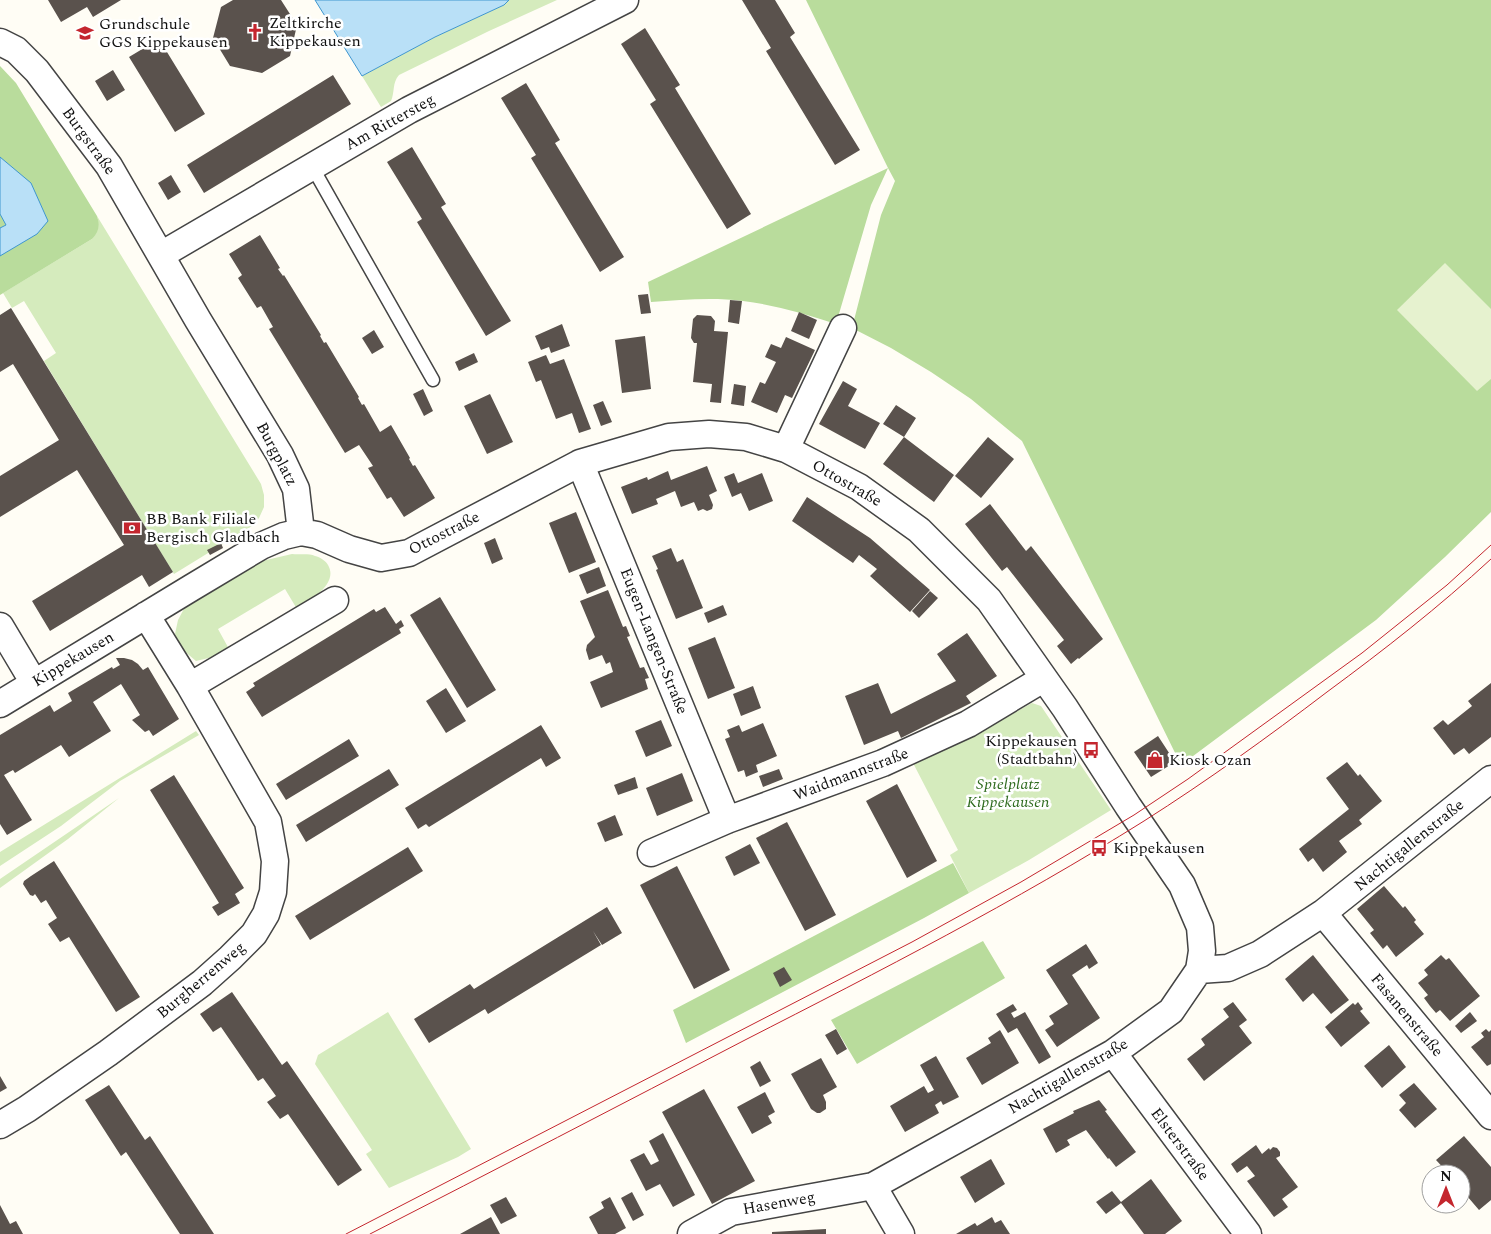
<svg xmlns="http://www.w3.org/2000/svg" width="1491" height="1234" font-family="Spectral,serif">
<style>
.green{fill:#d5ebbd}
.forest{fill:#b9dc9c}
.pitch{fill:#e6f2cf}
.water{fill:#b9e0f7;stroke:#3f96cf}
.building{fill:#5a524d}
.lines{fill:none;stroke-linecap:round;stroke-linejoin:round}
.lane-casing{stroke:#444;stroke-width:15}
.street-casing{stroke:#444;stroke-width:29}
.lane{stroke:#fff;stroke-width:12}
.street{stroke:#fff;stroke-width:26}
.tram{stroke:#c4262e;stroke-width:1}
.labels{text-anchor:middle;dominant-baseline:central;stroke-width:5;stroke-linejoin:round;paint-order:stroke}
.poi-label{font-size:16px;fill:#111;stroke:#fff;text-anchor:start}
.street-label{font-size:16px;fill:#111;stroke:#fff}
.park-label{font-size:16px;font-style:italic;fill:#2f6b1f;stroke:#fff}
</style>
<rect width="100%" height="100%" fill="#fffdf5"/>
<path class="green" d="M509,0H557L489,31L399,75C392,83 395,92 391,101L381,107L362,76L435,37L504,5Z
M97,216L261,484L264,495V507L259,518L252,526L174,574L44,361L56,353L24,301L12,308L3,293L92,239L98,219Z
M292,554C299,555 309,553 315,556C320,557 326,561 328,565C339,584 310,600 297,609L285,589L218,629L229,649L217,656L196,661L183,650L175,634L178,620L186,605L262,561Z
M1032,703L1041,706L1111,810L1029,860L969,893L950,855L958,850L913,763L966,739Z
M196,731L199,735L120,781L61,826L0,866V852Z
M119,798L68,839L0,888V879Z
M388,1012L471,1149L458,1157L389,1188L366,1154L372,1150L315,1064L318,1055Z"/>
<path class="forest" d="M806,0H1491V512L1445,557L1376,620L1181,765L1022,441L971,399L931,372L891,348L852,328L881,215L895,181L888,168L871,205L836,324C806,314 775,305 743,301C712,297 681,300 651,302L648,282L888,168Z
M0,66L16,83L97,216C100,225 99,232 92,239L0,295Z
M953,863L969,893L924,918L686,1043L673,1010Z
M983,941L1005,978L857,1064L831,1020Z"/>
<path class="pitch" d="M1445,263L1491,309V379L1477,391L1397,310Z"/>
<path class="water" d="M315,0H509L504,5L435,37L362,76Z
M0,157L31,183L48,221L37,234L0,256V228L6,225L0,214Z"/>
<path class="building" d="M48,0H121L93,17L87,7L61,22Z
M233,0H281L297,25L290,56L262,73L230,66L213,38L221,7Z
M742,0H775L795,33L790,37L860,150L835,165L766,51L771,48Z
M645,28L680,85L675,88L751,214L727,229L650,104L656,100L621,44Z
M159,39L205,114L175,132L129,57Z
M113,70L125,90L107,101L95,81Z
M333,75L351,104L204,193L187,165Z
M526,83L560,140L555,143L624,257L600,272L531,158L536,155L501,98Z
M412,147L446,204L441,207L511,321L486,336L417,222L422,219L387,162Z
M171,175L181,192L168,200L158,183Z
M260,235L280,268L278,269L283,276L284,275L321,335L320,336L324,343L326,342L359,397L358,398L362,405L364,404L380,432L391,425L410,458L409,459L413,466L415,465L435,498L404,517L391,497L387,499L368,468L373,466L359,445L345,453L269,329L273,327L261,306L257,308L238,278L242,275L229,254Z
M648,294L651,313L641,314L638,295Z
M730,300L742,301L739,324L728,322Z
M11,308L173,572L149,587L142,575L50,631L32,601L124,545L77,470L0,517V476L59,440L13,364L0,372V315Z
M799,312L817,320L809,339L791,331Z
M697,315L711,316L715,321L714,331L728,332L721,403L710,402L712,384L693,382L697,343H694L691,338L693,319Z
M562,324L570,346L551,353L549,347L541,350L535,336Z
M374,330L384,347L372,354L362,338Z
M645,336L651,389L622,393L615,340Z
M786,337L815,350L792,398L785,395L777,413L751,402L760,382L765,384L776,362L765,357L771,344L781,348Z
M474,353L478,362L459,371L455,362Z
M546,355L550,364L564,359L591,429L579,433L572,413L556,419L541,380L536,382L528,362Z
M843,381L857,389L848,406L880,423L865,449L819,424Z
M734,384L746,386L744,406L731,404Z
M423,389L433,411L424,416L413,394Z
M490,394L513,442L487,454L464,406Z
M603,401L612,422L601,426L593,405Z
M896,405L916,418L904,437L954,475L934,502L883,464L904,437L883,424Z
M988,437L1014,459L981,498L955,476Z
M707,466L717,491L709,495L713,505L712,509L707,511L703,509L698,511L694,502L681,507L675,491L656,499L658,504L632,514L621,487L647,477L648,480L668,471L671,480Z
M734,473L738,483L762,473L773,501L749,511L741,493L732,497L724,477Z
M807,497L870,538L930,590L910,612L870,576L877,569L859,555L853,563L792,521Z
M990,504L1026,551L1031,546L1103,639L1079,659L1078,658L1071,664L1057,646L1064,640L1007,567L1002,571L965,524Z
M576,512L596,562L569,573L549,523Z
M495,538L503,559L492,564L484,543Z
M221,543L223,548L210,555L207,550Z
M671,548L677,562L683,559L703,608L676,619L656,570L658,569L652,556Z
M599,567L606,586L587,594L579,575Z
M608,590L623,627L626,626L630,636L627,637L640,668L644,667L649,678L645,679L648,689L601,708L590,682L613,672L610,662L606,664L602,655L589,660L586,650L587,645L595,637L580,601Z
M930,591L938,598L919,618L912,611Z
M440,597L496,690L467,708L410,615Z
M723,605L727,615L708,623L704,613Z
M385,607L396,624L401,620L404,626L399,629L401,633L262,717L246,692L255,686L253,683L374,609L376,612Z
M967,633L997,676L966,696L971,703L901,738L898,731L864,745L845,696L878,683L891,714L956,681L937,654Z
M715,637L735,688L708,699L688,648Z
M116,658H124L132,660L138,664L143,670L148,667L179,719L153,736L149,730L145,732L132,720L140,715L121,684L93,702L111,731L69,757L61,745L15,773L13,770L4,775L32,820L7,835L0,824V735L50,705L54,712L72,701L68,693L112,667L113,669L120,665Z
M1491,683V737L1469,754L1464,748L1454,755L1433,728L1443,720L1448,725L1472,706L1468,701Z
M753,686L761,708L741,716L733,694Z
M446,688L466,721L446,733L426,701Z
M661,720L672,746L646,757L635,731Z
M763,723L777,756L756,765L758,772L746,777L744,770L738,772L725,739L730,737L727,730L739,725L742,732Z
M541,725L561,758L546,767L541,758L429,827L426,824L418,829L405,808Z
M1158,736L1175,762L1151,777L1134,752Z
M349,739L359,756L286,800L276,784Z
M1347,762L1358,776L1360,774L1382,801L1359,820L1362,824L1339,841L1347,852L1323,872L1313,858L1308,862L1299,849L1349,809L1326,778Z
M389,769L399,785L306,842L296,825Z
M779,769L783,779L763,787L759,776Z
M682,773L693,801L657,816L646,788Z
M174,775L244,888L235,894L240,903L218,916L212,907L219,903L150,790Z
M635,777L638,788L618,795L614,785Z
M897,784L937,861L907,878L866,801Z
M615,815L623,835L605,842L597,823Z
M787,822L836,915L805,931L756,838Z
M750,844L760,863L734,876L725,857Z
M408,847L423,871L310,940L295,916Z
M54,861L140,997L116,1012L69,937L60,942L48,924L57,918L46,900L41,903L35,894L33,896L30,895L23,884L24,881L31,876Z
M677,866L730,970L694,989L640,885Z
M1384,886L1403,908L1405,906L1416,920L1414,922L1424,934L1396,957L1387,945L1383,949L1370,933L1374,930L1357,909Z
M607,907L622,933L602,945L593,931L601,945L488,1014L485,1009L429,1043L414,1019L470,984L474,989Z
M1086,944L1098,963L1089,969L1087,965L1072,975L1100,1018L1057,1047L1045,1030L1054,1024L1049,1016L1068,1004L1046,970Z
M1313,955L1349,1000L1331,1014L1313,993L1303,1002L1285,979Z
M1441,955L1446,960L1449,958L1480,996L1450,1021L1440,1010L1436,1013L1430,1006L1424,998L1428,995L1418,983L1428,975L1424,970Z
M784,967L792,980L780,987L773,973Z
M232,992L282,1065L287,1061L362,1170L338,1186L288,1114L280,1119L267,1102L276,1096L263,1078L258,1081L221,1027L213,1032L200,1014Z
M1233,1002L1247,1020L1239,1026L1252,1043L1204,1081L1187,1059L1205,1045L1201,1039L1229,1017L1223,1009Z
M1358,1002L1363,1009L1360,1011L1370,1023L1341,1047L1325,1027L1353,1003L1355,1005Z
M1013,1004L1017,1010L1011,1013L1014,1018L1025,1012L1051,1057L1039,1064L1017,1028L1008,1033L996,1014Z
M1470,1012L1477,1021L1461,1033L1455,1026Z
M836,1029L847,1049L837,1055L825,1035Z
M1486,1029L1489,1032L1491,1030V1064L1487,1066L1471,1047L1484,1037L1481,1033Z
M1000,1030L1019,1063L982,1085L966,1058L991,1043L988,1038Z
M1389,1045L1406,1067L1382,1088L1364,1066Z
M936,1056L959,1097L943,1105L941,1101L935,1105L939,1113L905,1132L890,1106L924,1086L928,1093L934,1090L920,1065Z
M821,1058L837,1087L823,1095L826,1102V1109L820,1113H817L811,1109L791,1074Z
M760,1061L771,1081L760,1087L750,1067Z
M0,1076L7,1088L0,1092Z
M1414,1083L1437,1109L1415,1128L1399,1110L1406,1103L1399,1095Z
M109,1085L145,1140L150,1136L214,1234H180L126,1152L121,1156L85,1100Z
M704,1089L755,1181L712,1204L662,1112Z
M765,1092L775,1112L768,1116L772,1123L752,1134L737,1107Z
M1099,1100L1107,1110L1105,1111L1136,1152L1116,1167L1109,1158L1108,1159L1086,1130L1067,1140L1070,1145L1056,1153L1043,1129L1074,1113L1073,1111Z
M663,1133L695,1195L673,1207L660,1184L646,1191L630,1160L644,1153L651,1165L659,1161L649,1141Z
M1464,1136L1491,1167V1200L1479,1210L1461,1189V1174H1449L1436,1160Z
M1256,1145L1262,1154L1269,1148L1270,1150L1273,1147L1277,1148L1280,1152V1156L1276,1158L1298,1187L1282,1199L1288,1207L1274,1217L1247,1181L1255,1176L1247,1166L1237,1173L1231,1164Z
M991,1159L1005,1184L975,1203L960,1177Z
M1151,1179L1182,1221L1165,1234H1144L1121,1203L1106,1214L1096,1202L1112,1191L1121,1202Z
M632,1192L644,1215L633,1221L621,1198Z
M506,1197L517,1216L501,1224L490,1205Z
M610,1197L626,1228L615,1234H598L589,1217L604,1208L601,1202Z
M0,1205L10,1224L16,1221L23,1234H0Z
M491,1217L500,1234H460Z
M992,1217L995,1223L1001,1220L1010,1234H956L975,1223L977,1226Z
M826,1229V1234H772V1232Z"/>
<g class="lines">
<g class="lane-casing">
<path id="lane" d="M313,164L318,177L433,380"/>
</g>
<g class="street-casing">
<path id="street" d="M0,42L16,50L37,71L109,166L198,320L280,455L296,489L301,532
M161,255L409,110L625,0
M786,449L843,328
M580,463L727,820
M0,626L34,683
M190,686L335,600
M0,704L191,588L261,546L284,536L301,532L317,535L349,549L381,558L409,553L580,463L669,437L709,434L746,437L786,449L859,487L919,530L989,600L1065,708L1128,806L1182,885L1200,927L1202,951L1199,970L1171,1011L1113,1053L873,1186L731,1212L691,1234
M651,853L727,820L883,763L968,724L1043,679
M1323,913L1491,1116
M1199,970L1228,968L1260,954L1323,913L1491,779
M1113,1053L1248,1234
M0,1125L27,1109L108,1053L202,983L230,958L254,934L266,914L273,892L275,861L268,822L190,686L146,615
M873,1186L901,1234"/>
</g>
<use href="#lane" class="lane"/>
<use href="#street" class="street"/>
<path class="tram" d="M346,1234L912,942L1021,882L1134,815L1188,779L1362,653L1447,585L1491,545
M370,1234C495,1170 620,1105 745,1040C880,971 1015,902 1144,821C1207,781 1268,737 1327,692C1384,650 1439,607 1491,559"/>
</g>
<defs>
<g id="church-bare" transform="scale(1.35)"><path d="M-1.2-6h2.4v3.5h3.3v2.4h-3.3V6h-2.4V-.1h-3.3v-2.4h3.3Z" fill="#c4262e" stroke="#fff" stroke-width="2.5" paint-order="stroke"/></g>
<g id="school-bare" transform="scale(1.35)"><path d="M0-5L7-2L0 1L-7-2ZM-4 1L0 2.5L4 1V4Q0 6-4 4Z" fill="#c4262e" stroke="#fff" stroke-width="2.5" paint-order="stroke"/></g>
<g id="bank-bare" transform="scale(1.35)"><path d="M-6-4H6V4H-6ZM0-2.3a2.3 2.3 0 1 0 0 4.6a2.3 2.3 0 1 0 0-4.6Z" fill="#c4262e" stroke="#fff" stroke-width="2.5" paint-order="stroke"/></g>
<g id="bus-bare" transform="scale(1.35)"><path d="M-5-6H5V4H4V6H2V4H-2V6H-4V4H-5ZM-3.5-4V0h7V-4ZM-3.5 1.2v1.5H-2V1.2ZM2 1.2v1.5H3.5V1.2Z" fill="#c4262e" stroke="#fff" stroke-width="2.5" paint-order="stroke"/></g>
<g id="shop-bare" transform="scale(1.35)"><path d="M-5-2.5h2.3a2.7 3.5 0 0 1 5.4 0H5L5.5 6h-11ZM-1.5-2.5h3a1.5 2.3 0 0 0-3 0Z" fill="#c4262e" stroke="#fff" stroke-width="2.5" paint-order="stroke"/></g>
</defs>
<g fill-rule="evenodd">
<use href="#church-bare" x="255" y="32"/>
<use href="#school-bare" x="85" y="33"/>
<use href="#bank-bare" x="132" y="528"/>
<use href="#bus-bare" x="1091" y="750"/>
<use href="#shop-bare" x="1155" y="760"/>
<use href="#bus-bare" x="1099" y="848"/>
</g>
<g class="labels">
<g class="poi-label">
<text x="269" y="23">Zeltkirche<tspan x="269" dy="18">Kippekausen</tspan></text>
<text x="99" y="24">Grundschule<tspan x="99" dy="18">GGS Kippekausen</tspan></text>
<text x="146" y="519">BB Bank Filiale<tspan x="146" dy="18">Bergisch Gladbach</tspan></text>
<text x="1077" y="741" text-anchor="end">Kippekausen<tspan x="1077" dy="18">(Stadtbahn)</tspan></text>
<text x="1169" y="760">Kiosk Ozan</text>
<text x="1113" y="848">Kippekausen</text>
</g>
<g class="street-label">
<text transform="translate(390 122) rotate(-29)">Am Rittersteg</text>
<text transform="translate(89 141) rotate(54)">Burgstraße</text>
<text transform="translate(277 454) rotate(62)">Burgplatz</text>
<text transform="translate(847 483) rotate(30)">Ottostraße</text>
<text transform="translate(444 533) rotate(-27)">Ottostraße</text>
<text transform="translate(654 641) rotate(68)">Eugen-Langen-Straße</text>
<text transform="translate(73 659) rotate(-31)">Kippekausen</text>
<text transform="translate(851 774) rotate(-21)">Waidmannstraße</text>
<text transform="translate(1409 845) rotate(-39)">Nachtigallenstraße</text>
<text transform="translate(201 980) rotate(-40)">Burgherrenweg</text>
<text transform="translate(1407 1015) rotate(50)">Fasanenstraße</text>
<text transform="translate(1068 1076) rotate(-30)">Nachtigallenstraße</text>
<text transform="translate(1180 1144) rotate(53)">Elsterstraße</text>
<text transform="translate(779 1203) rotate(-10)">Hasenweg</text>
</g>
<g class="park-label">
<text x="1008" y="784">Spielplatz<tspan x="1008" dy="18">Kippekausen</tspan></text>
</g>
</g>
<g transform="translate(1446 1189)"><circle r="24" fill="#ffffff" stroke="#a0a0a0"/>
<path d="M0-4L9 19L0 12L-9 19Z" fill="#c4262e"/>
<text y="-8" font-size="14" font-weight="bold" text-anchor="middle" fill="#111111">N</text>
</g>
</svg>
